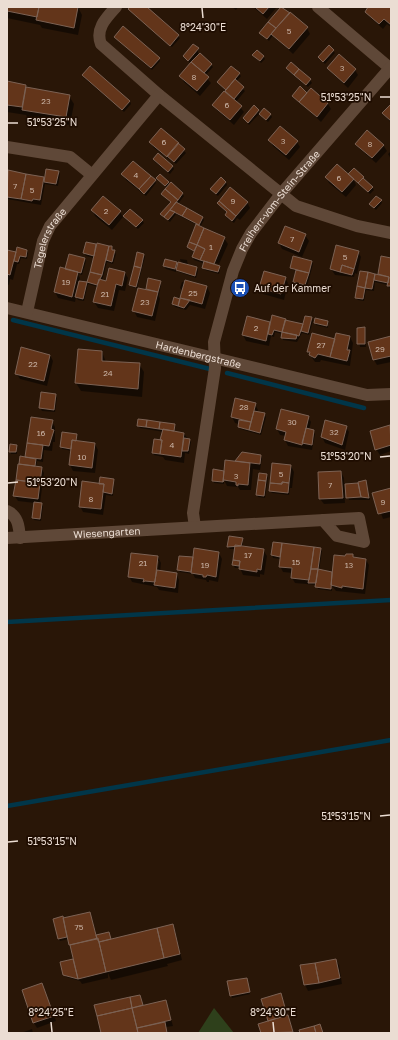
<svg xmlns="http://www.w3.org/2000/svg" width="398" height="1040" font-family="'Golos Text',sans-serif">
<style>
.green{fill:#2e401b}
.shadow{fill:#0007;fill-rule:evenodd}
.lines{fill:none;stroke-linecap:round;stroke-linejoin:round}
.stream{stroke:#013649;stroke-width:4.5}
.building{fill:#63351a;stroke:#7c6254}
.street{stroke:#5f4838;stroke-width:12}
.ticks{fill:none;stroke:#ebddd3;stroke-width:1.5}
.labels{text-anchor:middle;dominant-baseline:central;stroke-width:3.5;stroke-linejoin:round;paint-order:stroke}
.number-label{font-size:8px;fill:#c9b3a5}
.street-label{font-size:10px;fill:#ebddd3;stroke:#1f0d01}
.poi-label{font-size:10px;fill:#ebddd3;stroke:#1f0d01;text-anchor:start}
.ticks-label{font-size:10px;text-anchor:middle;fill:#ebddd3;stroke:#1f0d01;stroke-width:3.5;stroke-linejoin:round;paint-order:stroke}
</style>
<rect width="100%" height="100%" fill="#291607"/>
<path class="green" d="M214,1008L234,1033H198Z"/>
<path class="shadow" d="M7,7H78L82,15L78,35L42,28L40,25L7,18Z
M131,7H145L180,38L172,47L131,12L129,10Z
M232,7H238L236,10Z
M253,7H277L267,19Z
M370,7H391V27L387,24L383,29L370,17L367,12Z
M282,8L307,28L310,34L293,54L273,35L269,41L261,33Z
M115,37L159,59L160,61L152,70Z
M194,45L198,49V53L213,67L205,76L211,83L200,96L184,82L180,76L191,64L184,56Z
M333,51L335,53L325,64L319,58Z
M253,55L263,56L265,59L261,63Z
M291,63L310,80L312,83L308,87L288,71L287,68Z
M90,67L130,101L131,104L124,112L84,78L83,75Z
M328,68L355,70L358,75L348,88L332,73Z
M239,74L241,76L236,82L245,91L236,102L244,112L234,125L217,110L214,105L230,95L218,82Z
M7,82L25,86L27,89L69,96L74,104L70,125L28,118L26,115L7,112Z
M311,90L328,104L331,109L321,122L302,104Z
M391,105V123L384,114Z
M258,110L260,114H270L272,117L268,122L262,116L260,113L249,125L244,118Z
M270,140L297,142L300,147L289,160L273,146Z
M150,142L178,145L186,153L176,164L154,148Z
M356,144L383,145L387,151L376,163L360,149Z
M391,151V159L388,154Z
M158,154L173,167L174,169L170,174L155,162L154,159Z
M354,169L372,187L374,190L370,194L353,178L356,185L346,197L329,183L326,177L349,175Z
M7,171L45,178L58,172L60,174L58,186L45,184L41,205L7,199Z
M123,175L155,181L156,183L146,196L126,180Z
M157,178L168,183L182,193L184,196L178,204L203,218L204,220L200,227L224,238L228,244L219,264L203,260V262L219,266L220,269L219,274L205,270L203,263L194,260L193,257L195,252L188,247L197,225L176,214L170,222L163,216L162,214L171,203L162,194L167,188Z
M226,182L227,185L218,196L213,192L211,190Z
M381,201L382,203L376,210L370,204Z
M247,202L250,208L240,220L237,218L234,223L227,218L226,215L227,213L218,204Z
M92,210L120,212L123,217L112,230L95,216Z
M124,217L142,220L144,223L138,229Z
M305,235L309,241L302,257L282,249L279,243Z
M87,243L112,247L116,254L113,264L107,262L102,281L106,282L125,273L128,278L125,291L119,290L114,311L98,308L94,302L98,287L88,284L84,301L78,300L76,297L75,302L58,298L55,292L66,270L85,259L86,261L82,275L78,274L80,278L79,282L87,284L94,258L86,256L84,253Z
M7,251L16,253L27,251L28,253L27,259L21,258L19,264H17L13,280L10,279L9,285L7,284Z
M358,252L361,257L357,274L355,273L354,277L335,275L331,269Z
M143,255L145,257L137,288L148,291L149,280L160,282L161,285L159,296L160,299L155,321L137,317L134,311L139,289L132,287L130,285Z
M382,257L391,259V290L388,285L375,282L374,291L366,290L364,301L358,300L356,298L361,272L379,275Z
M180,259L187,260L188,266L197,268L198,271L196,278L179,272L177,269L176,272L166,269L164,266L176,263L178,266L181,264Z
M312,262L313,264L307,287L295,284L294,282L297,272L291,268Z
M285,278L288,283L284,300L263,294L260,288Z
M182,282L207,287L210,293L205,309L190,305L186,310L175,307L173,304L182,300L183,291L180,288Z
M247,317L270,323L303,326L312,318L313,321L309,335L302,333L297,342L283,340V334L275,332L274,337L271,336L269,346L246,341L243,335Z
M327,322L328,328L316,325L315,323Z
M364,328L366,347H360L358,329Z
M350,337L353,343L350,366L321,360L320,362H315L308,352L335,340Z
M391,339V362L377,365L374,360Z
M102,352L106,362L139,364L144,372L142,397L81,391L76,383Z
M50,355L53,361L47,386L20,379L16,373Z
M55,395L57,398L55,412L42,411L40,408Z
M236,399L255,404L258,410L257,413L264,414L266,417L261,435L240,429L239,424L235,423L232,417Z
M308,417L311,422L309,430L315,434L312,450L288,446L285,440L286,436L280,435L277,429Z
M52,421L55,427V442H53L52,451L44,450L43,462L37,461L36,467L41,468L44,473L40,503L43,506L41,521L34,520L33,518L35,503L18,501L14,495L21,457L26,458L28,443Z
M175,425V432L184,434L191,442L189,454L185,453L184,463L165,460L163,457L154,455L153,453L161,441L164,432L140,428L138,426Z
M391,425V451L380,455L376,449Z
M346,427L349,432L345,450L325,443L322,437Z
M76,435L77,442L95,444L98,450L95,473L73,471L70,465L72,451L62,449L61,447Z
M16,446L17,454H11L10,451Z
M260,456L262,458L260,470L253,469L251,490H240L238,487L227,486L224,480V484L214,483L213,480L237,462L236,461Z
M291,466L294,472L292,488H290L289,495L272,493L270,491Z
M341,472L344,478L345,503L324,504L320,499Z
M266,475L268,478L265,498L258,497L257,495Z
M113,480L114,482L113,496L106,495L103,515L83,512L80,506L101,485Z
M366,481L370,500H349L346,485Z
M391,489V517L383,519L374,494Z
M242,539L243,548L263,550L267,556L264,575L260,574V577L243,575L240,568H235L233,565L235,549H230L228,547Z
M273,543L320,549L322,551L319,571L332,572L333,575L346,557L352,555L354,558L366,560L369,565L365,594L336,591L332,586V591L318,589L317,585L295,583L292,578L293,573L283,572L280,566L281,559L273,558L272,555Z
M219,553L222,559L218,582L209,580V582H207L206,580L195,578L193,574L180,572L178,570L194,560Z
M158,557L161,563L160,572L176,574L179,580L178,593L159,590L157,587L132,582L129,576ZM157,561H159L157,575H155Z
M90,913L97,936H110L111,940L172,926L175,931L182,960L167,964L168,966L111,980L108,973V978L82,984L80,981L66,977L61,963L74,960L69,939L60,941L59,939L63,919Z
M335,960L339,965L342,984L308,991L305,985L301,966Z
M247,979L250,994L232,998L231,995Z
M42,984L56,1021L37,1028L34,1023Z
M280,994L294,1033H262L260,1024L269,1021L262,999Z
M141,998L143,1007L166,1001L173,1026L166,1027L167,1033H102Z
M32,1029L33,1033H21Z"/>
<g class="lines">
<path class="stream" d="M13,320L210,369
M227,373L364,408
M7,622L391,600
M7,806L391,740"/>
</g>
<path class="building" d="M7,7H39L37,17L7,11Z
M39,7H78L74,28L36,20Z
M130,7H147L179,35L170,46L128,9Z
M255,7H269L263,14Z
M281,7L290,13L276,28L268,22Z
M368,7H391V25L384,19L379,24L365,12Z
M290,12L308,27L289,49L271,34Z
M268,22L276,28L267,39L259,33Z
M123,26L160,58L151,68L114,37Z
M193,44L199,48L188,61L183,56Z
M329,45L334,50L323,62L318,57Z
M257,50L264,56L260,61L252,55Z
M200,53L212,64L204,73L191,62Z
M339,54L356,69L344,83L327,68Z
M191,62L209,77L197,91L179,76Z
M291,62L299,69L294,75L286,68Z
M90,66L130,101L122,110L82,75Z
M231,66L240,73L226,90L217,82Z
M299,69L311,79L306,85L294,75Z
M235,79L244,87L234,99L225,91Z
M7,81L26,85L22,107L7,105Z
M300,86L307,93L299,102L292,96Z
M26,87L70,95L66,117L22,110Z
M311,88L328,103L317,117L299,102Z
M224,91L242,106L230,120L212,105Z
M391,104V121L382,113Z
M254,105L259,110L248,123L243,118Z
M264,108L271,114L266,120L259,114Z
M280,126L298,141L286,155L268,140Z
M161,128L179,143L167,157L149,142Z
M367,130L384,145L372,158L355,144Z
M178,143L185,149L174,162L167,156Z
M158,153L173,166L168,172L153,159Z
M133,161L151,176L139,189L121,174Z
M337,164L354,179L342,192L325,177Z
M354,168L364,177L358,183L348,174Z
M46,169L59,171L56,184L44,182Z
M8,170L26,174L21,199L7,197Z
M26,174L44,177L40,200L33,199L32,201L21,199Z
M160,174L169,182L165,186L156,178Z
M151,176L156,180L144,194L139,189Z
M221,177L226,182L216,194L210,189Z
M363,178L373,187L368,192L358,183Z
M171,182L183,193L178,200L165,189Z
M230,187L248,202L236,216L219,201Z
M165,189L178,200L164,217L160,214L171,202L161,194Z
M103,196L121,211L109,225L91,210Z
M376,196L382,200L374,208L369,204Z
M219,201L236,216L232,221L225,215L227,212L217,203Z
M176,202L187,208L182,216L170,210Z
M187,208L203,217L199,225L182,216Z
M130,209L143,220L136,227L123,216Z
M170,210L175,212L168,220L164,217Z
M196,224L204,228L197,245L189,242Z
M285,226L306,234L299,252L278,243Z
M204,228L225,237L214,264L200,260L205,249L197,245Z
M86,242L96,244L94,256L83,253Z
M189,242L197,245L194,251L187,247Z
M97,243L109,246L102,275L90,272Z
M197,245L205,249L200,260L192,257Z
M336,245L359,251L354,269L342,265L340,272L330,269Z
M109,246H112V250H115L112,262L106,260Z
M17,247L27,250L26,257L20,256L18,262L14,261Z
M7,250L16,252L10,275L7,274Z
M137,252L144,254L141,268L134,266Z
M69,254L85,258L81,273L65,269Z
M293,256L312,261L309,273L290,268Z
M381,256L391,258V286H387L389,277L378,274Z
M165,259L177,262L175,269L163,266Z
M204,261L220,266L218,272L202,268Z
M178,262L197,267L195,276L176,270Z
M342,265L354,269L352,275L340,272Z
M134,266L141,268L136,287L129,285Z
M60,267L78,272L72,297L54,292Z
M109,268L125,272L122,286L116,284L111,306L93,302L99,279L106,281Z
M296,270L309,273L305,285L293,282Z
M264,271L286,277L281,294L259,288Z
M360,271L368,272L365,288L357,286Z
M90,272L102,275L97,285L87,282Z
M368,272L375,274L372,289L365,288Z
M375,274L389,277L388,283L374,280Z
M148,278L161,281L158,292L146,289Z
M185,280L207,286L202,304L180,298Z
M79,281L87,282L83,299L75,297Z
M357,286L365,288L363,299L355,298Z
M138,288L158,292L152,316L132,311Z
M174,297L180,299L178,306L172,304Z
M180,298L190,300L184,308L178,306Z
M272,315L286,319L282,332L274,330L272,335L268,334Z
M247,316L270,322L266,341L242,335Z
M305,316L312,317L308,333L301,331Z
M315,318L328,321L327,326L314,323Z
M285,320L303,324L299,336L282,332Z
M365,327V344H357V328Z
M282,332L297,335L296,339L281,338Z
M312,333L335,339L330,357L318,354L315,358L309,355L310,352H307Z
M336,333L350,336L347,350H350L347,361L330,357Z
M391,336V356L373,360L368,342Z
M21,347L50,355L44,381L15,374Z
M78,349L102,351V361L140,363L138,389L75,383Z
M41,392L56,394L54,410L39,408Z
M235,398L256,403L251,422L231,417Z
M281,409L309,416L302,445L284,440L286,432L276,429Z
M254,411L265,413L260,433L249,430Z
M31,417L53,420L51,429L54,430L49,446L27,443Z
M138,419L147,420L146,427L137,426Z
M147,420L160,422L159,429L146,427Z
M239,420L251,422L249,430L238,427Z
M325,420L347,426L342,445L321,437Z
M160,422L175,424L174,431L159,429Z
M390,425L391,445L375,450L370,431Z
M306,428L314,430L312,445L302,443Z
M163,429L184,433L181,457L160,454L162,440H160Z
M62,432L77,434L76,441L72,440L71,449L60,447Z
M184,438L190,439L188,451H182Z
M154,439L162,440L160,454L152,453Z
M72,440L95,443L92,468L69,465Z
M27,443L43,445L41,459L25,457Z
M10,444L17,445L16,452H9Z
M242,452L261,455L260,464L235,461Z
M20,456L36,459L35,466L19,464Z
M225,460L250,463L248,485L238,484V486L236,485V482L224,480L223,482Z
M272,463L291,465L289,483L282,482V484L270,483Z
M18,464L42,467L40,483L16,480Z
M213,469L224,471L223,482L212,481Z
M341,471L343,498L319,499L318,472Z
M259,473L267,474L266,481L258,480Z
M100,477L114,479L112,494L103,492L104,484H99Z
M16,480L40,483L38,499L13,496Z
M258,480L266,481L264,496L256,495Z
M366,480L369,498L361,497L358,482Z
M82,481L104,484L101,509L79,507Z
M282,482L289,483L288,493L269,491L270,483L282,484Z
M358,483L361,497L346,498L345,484Z
M391,488V511L378,514L372,493Z
M34,502L42,503L40,519L32,518Z
M229,536L243,538L241,546L227,547Z
M273,542L282,543L280,557L271,555Z
M282,543L314,547L309,580L291,578L292,568L279,567Z
M235,545L264,549L261,570L257,569V572L239,569L240,561L233,560Z
M314,547L321,548L318,569H311Z
M194,548L219,552L216,577L207,575L206,577H203V575L191,573Z
M131,553L158,556L155,582L145,581L143,582L144,579L128,577Z
M346,554H353V557L366,559L363,589L342,586V588L331,585L334,555L345,556Z
M179,556L193,557L191,572L177,570Z
M233,560L240,561L239,566L232,565Z
M311,569H318L316,583H308Z
M318,569L332,572L331,589L315,587Z
M157,570L177,573L175,588L154,585Z
M90,912L97,939L69,945L63,918Z
M63,916L67,937L58,939L53,919Z
M173,924L180,954L164,958L157,928Z
M157,928L164,958L106,972L99,942Z
M109,932L111,939L99,942L97,939L96,935Z
M98,938L106,972L78,979L70,945Z
M73,959L78,979L63,975L60,962Z
M336,959L340,978L319,983L315,963Z
M315,963L319,983L304,985L300,965Z
M247,978L250,992L230,996L227,981Z
M42,983L54,1016L33,1023L22,990Z
M281,993L287,1015L268,1021L261,999Z
M140,995L143,1005L132,1008L130,997Z
M130,997L132,1008L97,1016L94,1005Z
M166,1000L171,1020L137,1028L132,1008Z
M132,1008L138,1033H101L97,1016Z
M288,1015L293,1032L261,1033L258,1024Z
M165,1022L167,1033H138L137,1028Z
M320,1024L323,1033H316L314,1026Z
M314,1026L316,1033H300L299,1030Z"/>
<g class="lines">
<g class="street">
<path d="M116,7C106,18 95,29 101,44L159,95L296,206L357,226L391,233"/>
<path d="M318,7L391,69"/>
<path d="M7,147L70,157L92,175"/>
<path id="s1" d="M7,308L367,395L391,394"/>
<path id="s2" d="M27,312L43,241L50,226L159,95"/>
<path d="M7,511C18,516 19,526 20,538"/>
<path id="s3" d="M195,527L193,513L215,368L214,342L233,271L242,249L251,233L281,194L391,67"/>
<path id="s4" d="M7,538L359,518L364,542L337,536L323,520"/>
</g>
</g>
<path class="ticks" d="M202,8L203,18M380,97H390M8,123H18M380,457L390,456M8,483L18,482M380,816L390,815M8,842L18,841M51,1022L52,1032M273,1022L274,1032"/>
<defs>
<g id="bus-disc" transform="scale(1)"><circle r="9.5" fill="#1a4fb4" stroke="#1f0d01"/><path d="M-5-6H5V4H4V6H2V4H-2V6H-4V4H-5ZM-3.5-4V0h7V-4ZM-3.5 1.2v1.5H-2V1.2ZM2 1.2v1.5H3.5V1.2Z" fill="#fff"/></g>
</defs>
<g fill-rule="evenodd">
<use href="#bus-disc" x="240" y="288"/>
</g>
<g class="labels">
<g class="number-label">
<text x="289" y="31">5</text>
<text x="342" y="68">3</text>
<text x="194" y="77">8</text>
<text x="46" y="101">23</text>
<text x="227" y="105">6</text>
<text x="283" y="141">3</text>
<text x="164" y="142">6</text>
<text x="370" y="144">8</text>
<text x="136" y="175">4</text>
<text x="339" y="178">6</text>
<text x="15" y="186">7</text>
<text x="32" y="190">5</text>
<text x="233" y="201">9</text>
<text x="106" y="211">2</text>
<text x="292" y="239">7</text>
<text x="211" y="247">1</text>
<text x="345" y="257">5</text>
<text x="66" y="282">19</text>
<text x="193" y="293">25</text>
<text x="105" y="294">21</text>
<text x="145" y="302">23</text>
<text x="256" y="328">2</text>
<text x="321" y="345">27</text>
<text x="380" y="349">29</text>
<text x="33" y="364">22</text>
<text x="108" y="373">24</text>
<text x="244" y="407">28</text>
<text x="292" y="422">30</text>
<text x="334" y="432">32</text>
<text x="41" y="433">16</text>
<text x="172" y="445">4</text>
<text x="82" y="457">10</text>
<text x="281" y="474">5</text>
<text x="236" y="476">3</text>
<text x="330" y="485">7</text>
<text x="91" y="499">8</text>
<text x="383" y="502">9</text>
<text x="248" y="555">17</text>
<text x="296" y="562">15</text>
<text x="143" y="563">21</text>
<text x="205" y="565">19</text>
<text x="349" y="565">13</text>
<text x="79" y="927">75</text>
</g>
<g class="street-label">
<text stroke="none"><textPath href="#s3" startOffset="345">Freiherr-vom-Stein-Straße</textPath></text>
<text stroke="none"><textPath href="#s2" startOffset="78">Tegelerstraße</textPath></text>
<text stroke="none"><textPath href="#s1" startOffset="197">Hardenbergstraße</textPath></text>
<text stroke="none"><textPath href="#s4" startOffset="100">Wiesengarten</textPath></text>
</g>
<g class="poi-label">
<text x="254" y="288">Auf der Kammer</text>
</g>
</g>
<g class="ticks-label">
<text x="203" y="31">8°24'30"E</text>
<text x="346" y="101">51°53'25"N</text>
<text x="52" y="126">51°53'25"N</text>
<text x="346" y="460">51°53'20"N</text>
<text x="52" y="486">51°53'20"N</text>
<text x="346" y="820">51°53'15"N</text>
<text x="52" y="845">51°53'15"N</text>
<text x="51" y="1016">8°24'25"E</text>
<text x="273" y="1016">8°24'30"E</text>
</g>
<rect width="398" height="1040" fill="none" stroke="#ebddd3" stroke-width="16"/>
</svg>
